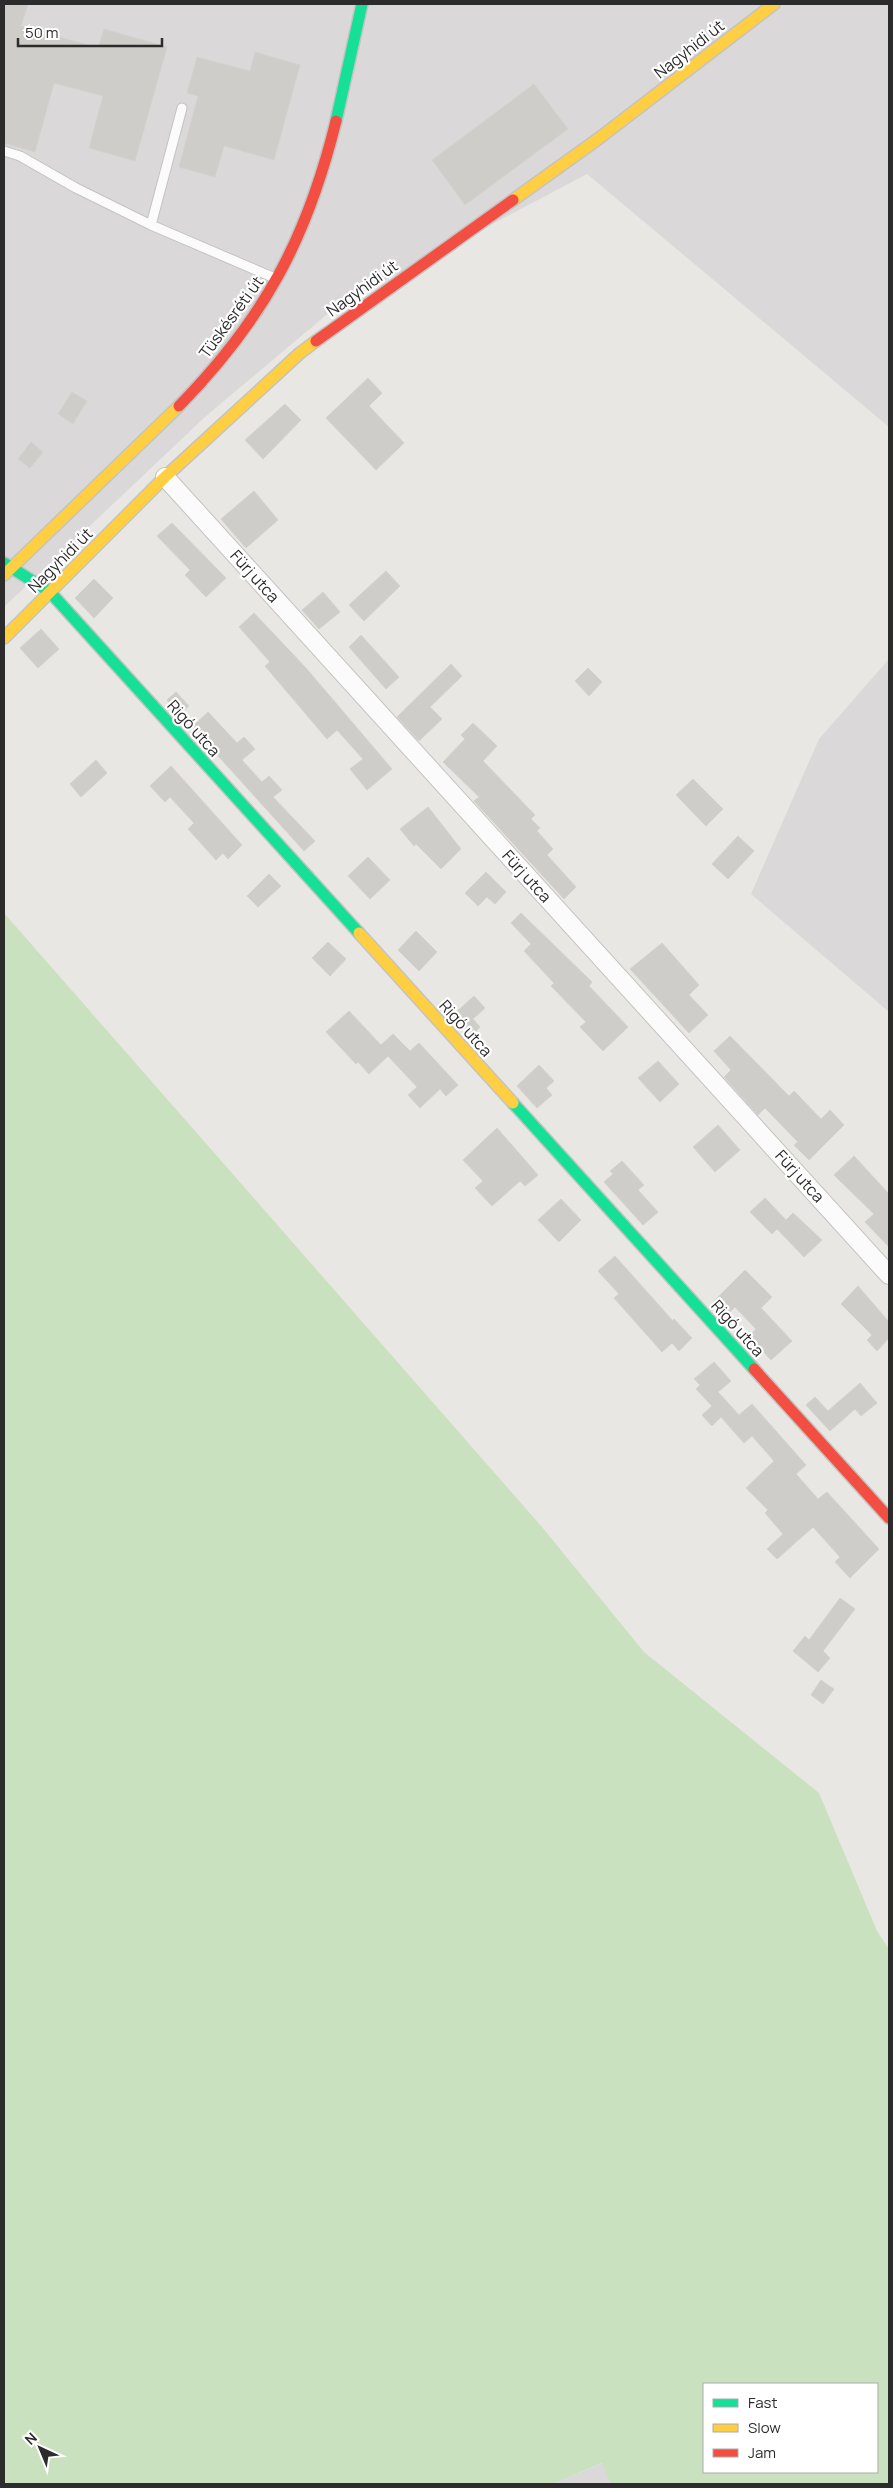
<svg xmlns="http://www.w3.org/2000/svg" width="893" height="2488" font-family="Manrope,sans-serif">
<style>
.industrial{fill:#dad8d9}
.green{fill:#cae1bf;fill-rule:evenodd}
.building{fill:#cecdc9;stroke:#d4d2cf}
.lines{fill:none;stroke-linecap:round;stroke-linejoin:round}
.lane-casing{stroke:#c4c3c2;stroke-width:11}
.street-casing{stroke:#c4c3c2;stroke-width:20}
.fast-casing{stroke:#c4c3c2;stroke-width:14}
.slow-casing{stroke:#c4c3c2;stroke-width:14}
.jam-casing{stroke:#c4c3c2;stroke-width:14}
.lane{stroke:#fcfbfb;stroke-width:9}
.street{stroke:#fcfbfb;stroke-width:18}
.fast{stroke:#16e098;stroke-width:11}
.slow{stroke:#ffcf43;stroke-width:11}
.jam{stroke:#f24e42;stroke-width:11}
.labels{text-anchor:middle;dominant-baseline:central;stroke-width:4.5;stroke-linejoin:round;paint-order:stroke}
.street-label{font-size:16px;fill:#2c2c2c;stroke:#fff}
</style>
<rect width="100%" height="100%" fill="#e9e7e3"/>
<path class="industrial" d="M4,4H889V427L587,174L337,306L205,417L4,607Z
M889,659V1012L751,894L819,739Z
M603,2463L611,2484H553Z"/>
<path class="green" d="M4,913L542,1527L644,1652L819,1793L877,1931L889,1949V2484H611L602,2463L553,2484H4ZM704,2384H877V2472H704Z"/>
<path class="building" d="M4,4H28L21,26L98,48L104,29L167,47L135,161L89,148L103,96L54,83L35,152L4,143Z
M255,52L300,65L274,160L224,146L215,177L179,167L198,96L187,93L197,57L250,71Z
M534,84L568,129L465,205L432,160Z
M368,378L382,393L369,406L404,443L376,470L326,418Z
M72,392L87,401L73,424L58,414Z
M285,404L301,420L263,459L245,440Z
M31,442L43,452L30,468L18,459Z
M254,491L278,520L246,548L221,519Z
M172,523L226,578L206,597L185,575L190,570L157,536Z
M386,571L400,586L364,621L349,605Z
M94,579L113,598L94,618L75,598Z
M323,592L340,612L319,629L302,610Z
M254,613L306,668L392,769L367,790L350,769L363,759L337,730L327,739L265,666L270,662L239,627Z
M41,629L59,649L38,668L20,648Z
M361,635L399,677L386,689L349,647Z
M451,664L462,676L430,707L442,719L419,741L397,717Z
M588,668L602,682L589,696L575,681Z
M176,692L189,706L180,714L167,700Z
M208,712L237,743L244,737L255,749L242,760L262,782L269,776L282,790L273,797L315,841L304,851L192,727Z
M473,723L497,746L483,761L535,815L531,819L540,828L537,831L553,849L547,855L576,887L564,899L474,801L479,797L443,762L465,739L461,735Z
M96,760L107,773L81,797L70,784Z
M171,766L242,845L228,859L223,853L216,860L188,829L194,823L170,797L165,802L150,786Z
M693,779L723,809L706,826L676,795Z
M428,807L461,849L441,869L416,844L414,846L400,829Z
M738,836L754,851L728,879L712,864Z
M368,857L390,880L370,899L348,876Z
M486,872L506,892L495,904L487,897L478,906L465,893Z
M269,874L281,886L258,907L247,896Z
M521,913L592,982L589,986L628,1027L603,1051L580,1027L586,1022L551,986L554,983L524,951L531,944L511,923Z
M416,931L437,952L419,971L398,950Z
M328,942L346,959L330,976L312,958Z
M662,943L699,985L689,995L708,1015L689,1033L630,969Z
M474,996L485,1008L473,1019L480,1027L471,1036L453,1015Z
M349,1011L381,1045L393,1034L410,1051L419,1043L458,1085L446,1096L440,1089L420,1108L408,1095L417,1087L388,1056L369,1074L358,1062L356,1064L326,1032Z
M730,1036L789,1096L794,1091L821,1119L830,1110L844,1125L809,1160L794,1145L798,1142L765,1108L758,1115L724,1077L731,1070L714,1051Z
M658,1061L679,1084L660,1102L638,1078Z
M539,1065L554,1081L546,1088L552,1095L537,1108L517,1086Z
M718,1125L740,1150L715,1172L693,1147Z
M497,1128L538,1175L525,1186L520,1181L492,1206L475,1188L483,1181L463,1160Z
M854,1156L889,1194V1247L865,1222L874,1214L834,1175Z
M622,1161L644,1185L638,1190L658,1212L643,1225L604,1182L613,1174L610,1171Z
M765,1198L786,1220L782,1224L793,1213L822,1240L804,1257L777,1229L772,1234L750,1212Z
M561,1199L581,1220L559,1242L538,1220Z
M615,1256L673,1321L674,1319L692,1338L679,1351L672,1343L662,1352L614,1298L619,1294L598,1271Z
M745,1270L772,1297L761,1308L792,1341L771,1360L749,1336L756,1329L735,1307L726,1316L713,1302Z
M858,1286L889,1322V1338L877,1351L867,1340L872,1335L841,1304Z
M714,1362L731,1381L718,1392L739,1415L752,1404L806,1465L796,1474L818,1499L827,1492L879,1549L850,1578L835,1562L840,1557L813,1527L777,1559L767,1549L783,1534L765,1513L768,1510L746,1488L774,1461L752,1436L744,1443L721,1417L712,1426L702,1415L712,1406L696,1389L700,1385L694,1379Z
M860,1383L877,1403L861,1416L855,1409L830,1431L806,1405L815,1397L828,1411Z
M840,1598L855,1609L823,1651L830,1658L818,1672L793,1651L805,1636L809,1640Z
M821,1680L834,1689L823,1704L811,1695Z"/>
<g class="lines">
<g class="lane-casing">
<path id="lane" d="M182,108L151,225L277,279
M4,151L20,156L76,188L151,225"/>
</g>
<g class="street-casing">
<path id="street" d="M165,477L889,1275"/>
</g>
<g class="fast-casing">
<path id="fast" d="M336,121L362,4
M4,563L50,592L359,933
M513,1103L754,1369"/>
</g>
<g class="slow-casing">
<path id="slow" d="M513,200L598,139L774,4
M4,575L179,406
M4,638L165,477L300,353L316,341
M359,933L513,1103"/>
</g>
<g class="jam-casing">
<path id="jam" d="M316,341L513,200
M179,406C264,319 307,239 336,121
M754,1369L889,1518"/>
</g>
<use href="#lane" class="lane"/>
<use href="#street" class="street"/>
<use href="#fast" class="fast"/>
<use href="#slow" class="slow"/>
<use href="#jam" class="jam"/>
</g>
<g class="labels">
<g class="street-label">
<text transform="translate(689 49) rotate(-38)">Nagyhidi út</text>
<text transform="translate(362 288) rotate(-36)">Nagyhidi út</text>
<text transform="translate(231 317) rotate(-54)">Tüskésréti út</text>
<text transform="translate(60 560) rotate(-45)">Nagyhidi út</text>
<text transform="translate(255 576) rotate(48)">Fürj utca</text>
<text transform="translate(194 728) rotate(48)">Rigó utca</text>
<text transform="translate(527 876) rotate(48)">Fürj utca</text>
<text transform="translate(466 1028) rotate(48)">Rigó utca</text>
<text transform="translate(800 1176) rotate(48)">Fürj utca</text>
<text transform="translate(738 1328) rotate(48)">Rigó utca</text>
</g>
</g>
<rect width="893" height="2488" fill="none" stroke="#2c2c2c" stroke-width="10"/>
<rect x="703" y="2383" width="175" height="90" fill="#ffffff" stroke="#ababab"/>
<rect x="713" y="2399" width="25" height="8" fill="#16e098" stroke="#ababab"/>
<text x="748" y="2408" font-size="15" fill="#2c2c2c">Fast</text>
<rect x="713" y="2424" width="25" height="8" fill="#ffcf43" stroke="#ababab"/>
<text x="748" y="2433" font-size="15" fill="#2c2c2c">Slow</text>
<rect x="713" y="2449" width="25" height="8" fill="#f24e42" stroke="#ababab"/>
<text x="748" y="2458" font-size="15" fill="#2c2c2c">Jam</text>
<g transform="translate(40 2448) rotate(316)" stroke="#ffffff" stroke-width="4" paint-order="stroke">
<path d="M0-4L9 19L0 12L-9 19Z" fill="#2c2c2c"/>
<text y="-8" font-size="14" font-weight="bold" text-anchor="middle" fill="#2c2c2c">N</text>
</g>
<path d="M18 38v8h144v-8" fill="none" stroke="#2c2c2c" stroke-width="2.5"/>
<text x="25" y="38" font-size="15" fill="#2c2c2c" stroke="#ffffff" stroke-width="4" paint-order="stroke">50 m</text>
</svg>
